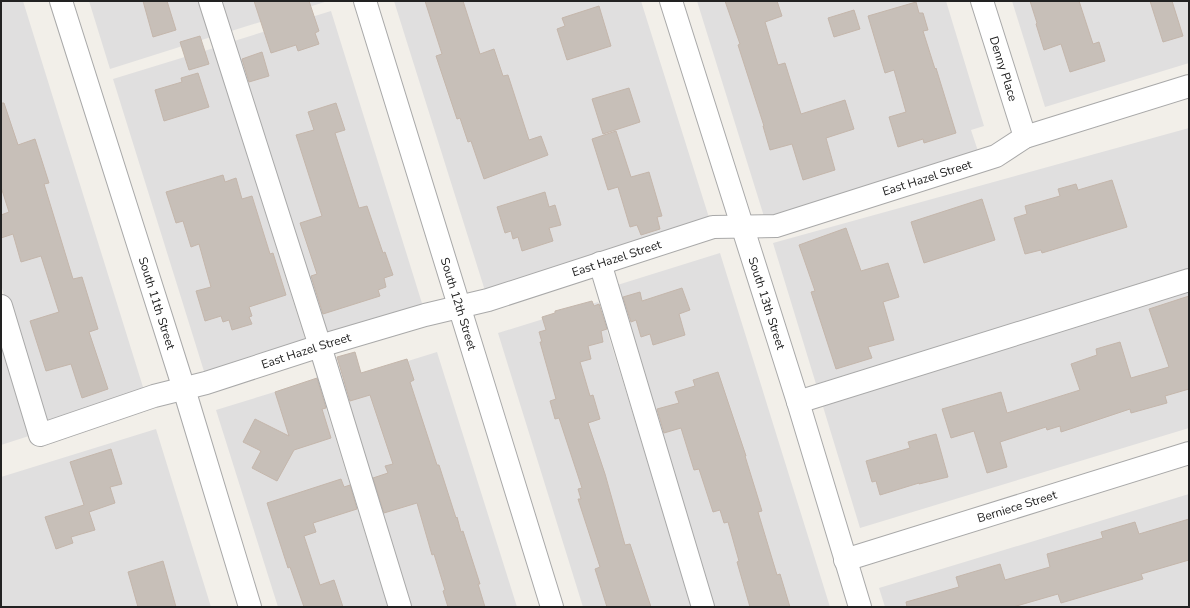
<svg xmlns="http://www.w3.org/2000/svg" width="1190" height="608" font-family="'Nunito Sans',sans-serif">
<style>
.residential{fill:#e0dfdf}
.building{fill:#c7bfb8;stroke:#c4b6ab}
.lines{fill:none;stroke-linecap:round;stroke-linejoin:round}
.minor-casing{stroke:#a9a9a9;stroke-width:24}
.minor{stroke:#fff;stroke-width:22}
.labels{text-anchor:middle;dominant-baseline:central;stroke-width:3.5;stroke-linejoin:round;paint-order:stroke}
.street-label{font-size:12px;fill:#222;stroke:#fff}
</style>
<rect width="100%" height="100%" fill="#f2efe9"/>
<path class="residential" d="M1,1H23L147,400L47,431L1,285Z
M89,1H200L211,37L110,69Z
M218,1H328L228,32Z
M394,1H641L711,224L486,294Z
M697,1H946L984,126L971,130L980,157L766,223Z
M1012,1H1189V63L1045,107Z
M331,11L425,313L325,344L231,42Z
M214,48L308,349L207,381L113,79Z
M1189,128V270L816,384L773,243Z
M720,253L830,607H711L611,287Z
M1189,288V428L860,528L821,400Z
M598,302L693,607H583L498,333Z
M1,336L32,435L1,445Z
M437,352L517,607H406L337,383Z
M317,379L388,607H278L216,410Z
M156,429L211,607H1V477Z
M1189,494V607H885L879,588Z"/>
<path class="building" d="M143,1H167L176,30L153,37Z
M254,1H309L319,31L315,33L319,44L298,51L296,45L271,53Z
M425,1H463L480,54L494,49L503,76L508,75L529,140L541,136L548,155L484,179L471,141L468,142L460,118L457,119L436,56L442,54Z
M725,1H777L782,16L765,22L778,65L785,63L801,114L845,100L854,129L826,138L835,170L803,180L792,144L770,150L763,126H764L738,45L740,44Z
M1030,1H1079L1093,44L1099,42L1105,61L1070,72L1061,44L1044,50L1036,24L1037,23Z
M1150,1H1172L1183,36L1163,42Z
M916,2L919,13H923L928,30L923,31L935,69L936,68L956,133L924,143L923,139L898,147L889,117L906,112L894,70L885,73L868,16Z
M599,6L611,46L567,60L557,29L565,26L562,18Z
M854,10L860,29L834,37L828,18Z
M200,36L209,64L189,70L180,42Z
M262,52L269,76L249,82L242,59Z
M198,73L209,107L164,121L155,90L182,82L181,78Z
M629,88L640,122L603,134L592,99Z
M1,103H4L18,145L35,139L49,183L44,184L73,279L82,277L98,329L89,332L108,389L82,398L71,364L46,371L30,321L59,312L41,256L21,262L13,234L1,238V215L9,212L1,187Z
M336,103L345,130L335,133L359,208L367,206L383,253L385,252L393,275L384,278L386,287L378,290L380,296L323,314L311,276L317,274L300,223L322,216L296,135L314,130L308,112Z
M616,131L631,177L649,172L662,216L657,217L660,229L641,235L637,225L630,227L618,187L608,190L592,139Z
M223,175L225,182L236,178L242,199L252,196L270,254L273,253L286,295L249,307L252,316L249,317L252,324L232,330L229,320L223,322L221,316L205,321L196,291L211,287L199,244L191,247L183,221L176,223L166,192Z
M1112,180L1127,227L1042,253L1041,250L1025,254L1014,218L1027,214L1025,206L1060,196L1058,189L1076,184L1078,190Z
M545,192L549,207L555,205L561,225L549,228L553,241L522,251L518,237L513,239L511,231L505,233L497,207Z
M982,199L995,240L924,263L911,222Z
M846,228L861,271L888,263L899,297L883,302L894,340L868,347L872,358L836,369L811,292L815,291L799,245Z
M682,288L690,310L679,314L685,335L653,345L650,334L641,337L636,320L631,322L623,297L640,292L642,301Z
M1189,296V389L1165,396L1167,403L1131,413L1130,409L1061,432L1060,426L1047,430L1046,427L1000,442L1007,467L987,473L974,431L951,438L942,409L1001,392L1007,413L1080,390L1071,364L1097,355L1096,349L1120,342L1131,378L1169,367L1149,309Z
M592,301L594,306L599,304L607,329L601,331L603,342L588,346L591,359L580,362L590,396L593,395L600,419L588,423L605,474L625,545L630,544L651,607H607L595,569L600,567L578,499H581L578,489L582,488L559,418L555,419L550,401L556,399L540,342H542L539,332L546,330L542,317L555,313V311Z
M355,352L361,373L407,359L414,380L410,382L437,465H439L456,518L457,517L461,532L463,531L480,584H478L485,607H448L443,591L445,590L434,554L432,555L417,503L384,513L373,478L388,473L385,466L393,464L370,395L350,401L337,357Z
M718,372L746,456H745L762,511L758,512L777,575L780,574L790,607H750L737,562L739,561L728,522L724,523L720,510L713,512L699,469L694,470L681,428L664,433L657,409L679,403L675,392L695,386L693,380Z
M317,378L326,408L322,409L331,438L294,450L277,481L252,468L261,451L243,442L255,419L289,436L275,392Z
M936,434L948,477L919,484V483L880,495L876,481L872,482L866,461L910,448L908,442Z
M111,449L122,484L110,487L115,503L89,512L95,530L71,537L73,543L56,549L45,517L84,505L70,462Z
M341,479L344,487L350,485L357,509L313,523L316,532L304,536L320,585L334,580L343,607H304L290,567L288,568L267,503Z
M1189,519V560L1141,574L1143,579L1061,603L1058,594L1013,607H907L906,602L959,587L956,577L1000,564L1005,580L1050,567L1047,554L1103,538L1101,532L1135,522L1139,534Z
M163,561L176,607H138L128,572Z"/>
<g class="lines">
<g class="minor-casing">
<g id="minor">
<path id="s1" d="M61,1L184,389L250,607"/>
<path d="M210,1L320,346L400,607"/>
<path id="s2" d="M365,1L552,607"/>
<path id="s3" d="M671,1L798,402L860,607"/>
<path id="s4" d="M982,1L1025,137"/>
<path d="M600,263L703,607"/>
<path id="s5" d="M1,306L40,435L154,396L206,383L320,346L425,315L488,300L713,227L776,226L996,156L1025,137L1189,86"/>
<path d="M798,402L1189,280"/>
<path id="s6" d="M845,560L1189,453"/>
</g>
</g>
<use href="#minor" class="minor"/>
</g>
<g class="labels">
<g class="street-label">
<text stroke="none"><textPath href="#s4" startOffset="71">Denny Place</textPath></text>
<text stroke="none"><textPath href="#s5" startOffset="1061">East Hazel Street</textPath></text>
<text stroke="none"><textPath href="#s5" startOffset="738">East Hazel Street</textPath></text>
<text stroke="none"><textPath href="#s1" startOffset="317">South 11th Street</textPath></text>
<text stroke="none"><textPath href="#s2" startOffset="317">South 12th Street</textPath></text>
<text stroke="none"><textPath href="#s3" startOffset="317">South 13th Street</textPath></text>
<text stroke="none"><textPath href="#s5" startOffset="414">East Hazel Street</textPath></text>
<text stroke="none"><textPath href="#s6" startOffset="180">Berniece Street</textPath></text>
</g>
</g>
<rect width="1190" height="608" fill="none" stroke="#222222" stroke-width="4"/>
</svg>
